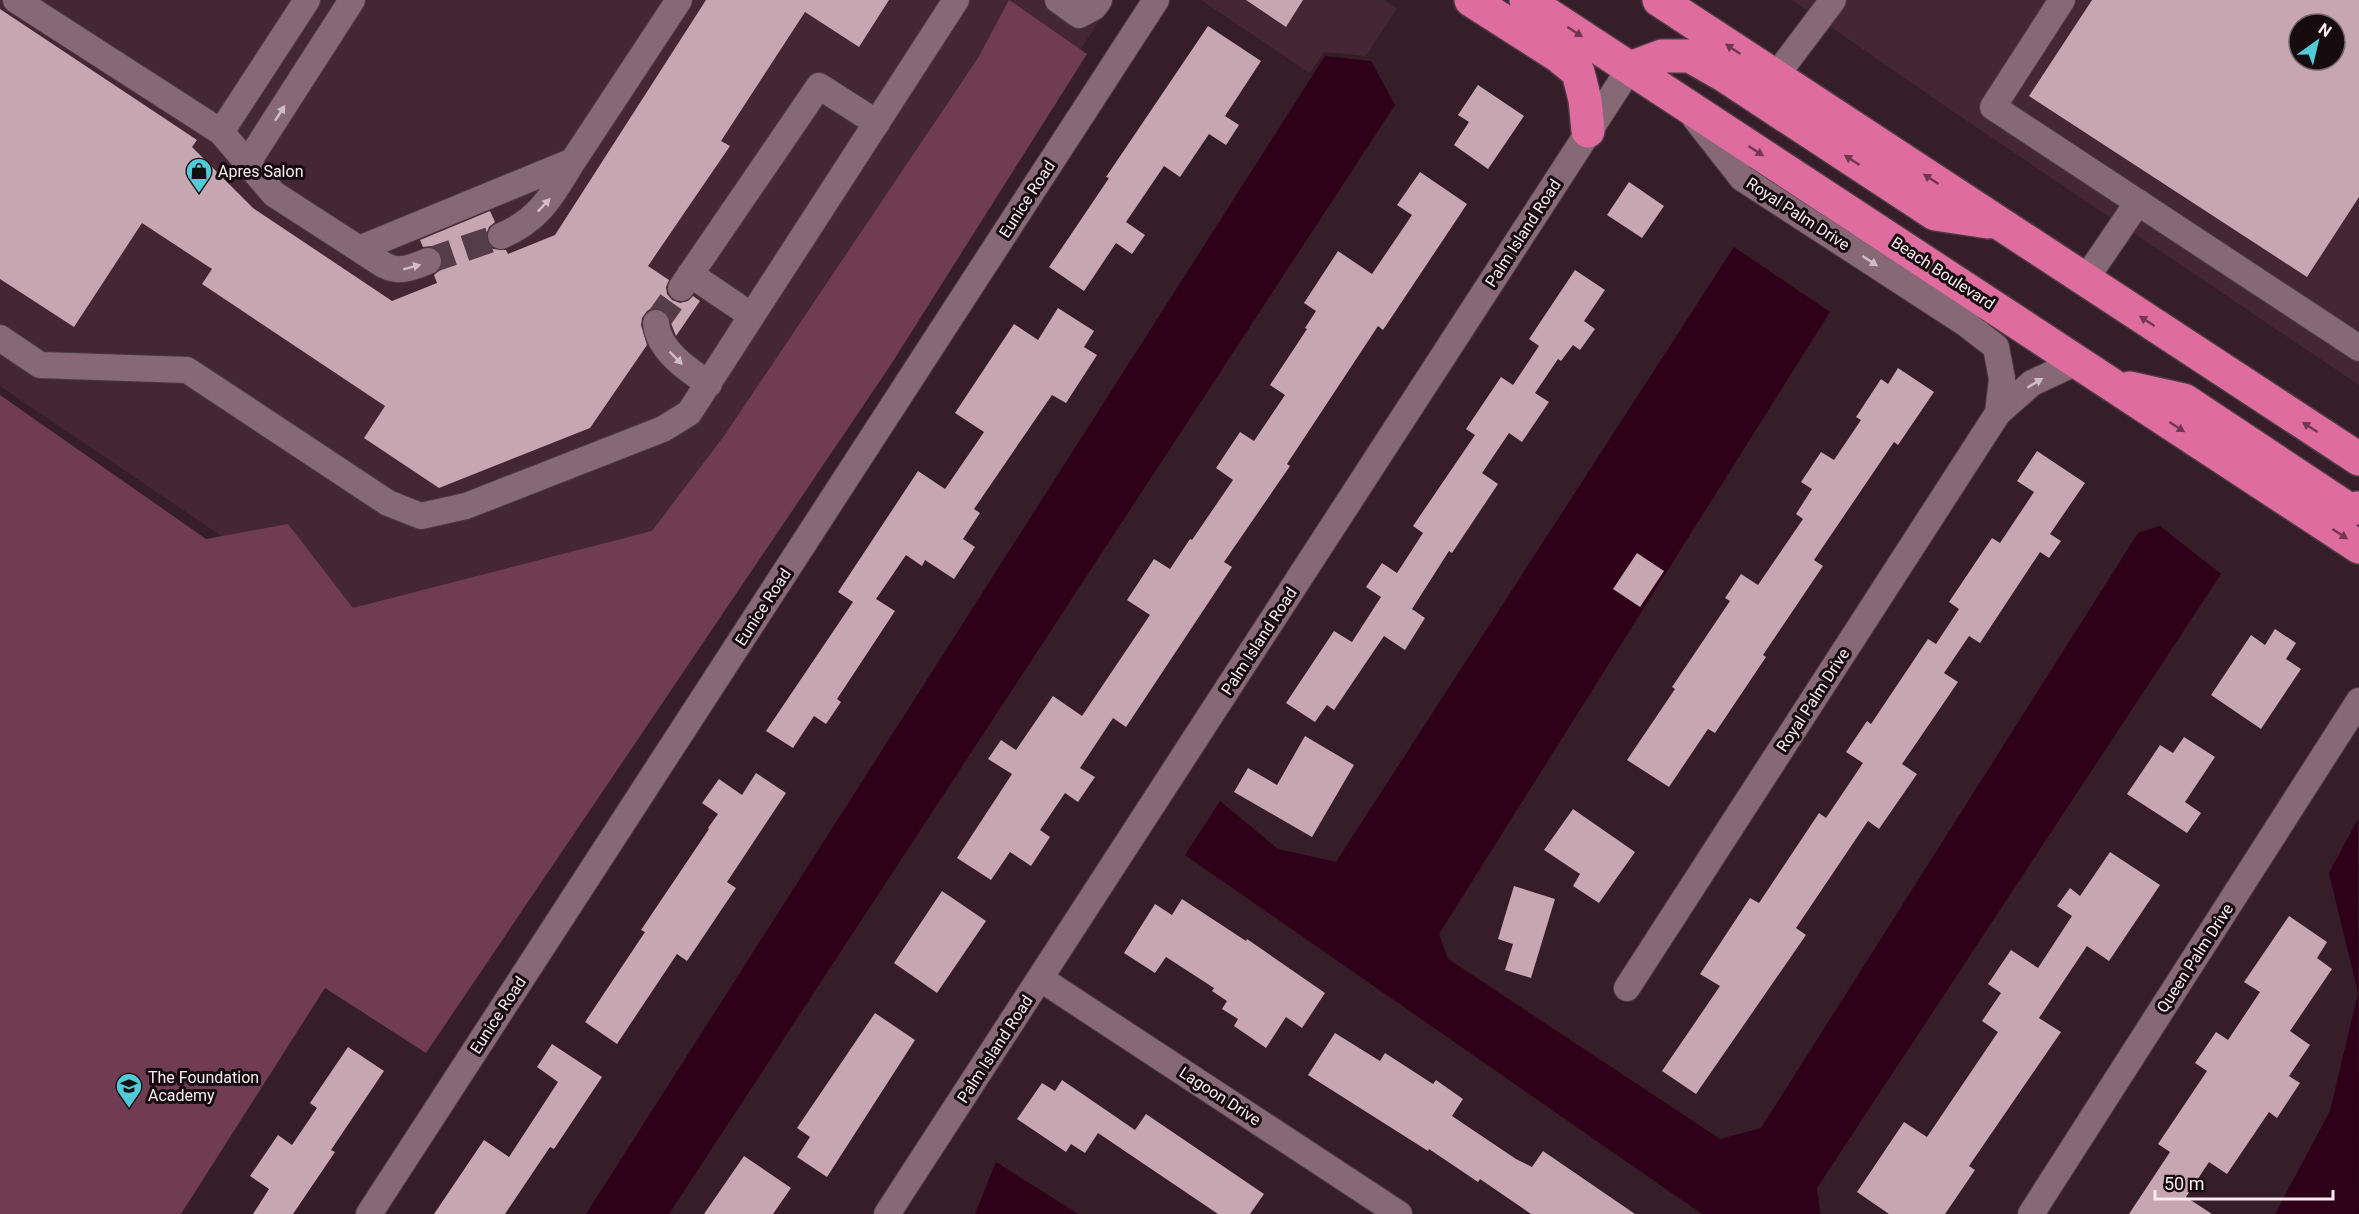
<svg xmlns="http://www.w3.org/2000/svg" width="2359" height="1214" font-family="Roboto,sans-serif">
<style>
.built{fill:#452733;fill-rule:evenodd}
.green{fill:#6f3c51}
.water{fill:#2e0118}
.building{fill:#c5a6b1;fill-rule:evenodd}
.lines{fill:none;stroke-linecap:round;stroke-linejoin:round}
.minor-tunnel{stroke:#543d46;stroke-width:26;stroke-dasharray:26 13;stroke-linecap:butt}
.minor-casing{stroke:#4d3a41;stroke-width:28}
.highway-casing{stroke:#4d3a41;stroke-width:36}
.minor{stroke:#866974;stroke-width:26}
.highway{stroke:#de6c9e;stroke-width:33}
.oneway{fill:#703750}
.oneway2{fill:#d2bdc5}
.labels{text-anchor:middle;dominant-baseline:central;stroke-width:6;stroke-linejoin:round;paint-order:stroke}
.poi-label{font-size:16px;fill:#fbeaf0;stroke:#160c10;text-anchor:start}
.street-label{font-size:16px;fill:#fbeaf0;stroke:#160c10}
</style>
<rect width="100%" height="100%" fill="#361e28"/>
<path class="built" d="M0,0H1113L595,789L0,386Z
M1201,0H1383L1397,8L1366,56L1324,52L1310,73Z
M1792,0H2359V385L1945,106ZM2299,24H2335V60H2299Z"/>
<path class="green" d="M1009,0L1087,54L890,366L426,1053L325,988L181,1214H0V395L206,539L288,524L353,608L652,531L724,436L978,58Z"/>
<path class="water" d="M1325,56L1371,61L1395,105L669,1214H586Z
M1734,247L1830,312L1439,934L1448,959L1720,1139L1761,1128L2138,533L2160,526L2221,574L1817,1188L1820,1212L1822,1214H1702L1185,855L1220,801L1278,849L1336,862Z
M2358,819L2359,1214H2275L2330,1111L2358,993L2329,873Z
M996,1162L1078,1214H975Z"/>
<path class="building" d="M706,0H889L859,47L805,12L721,141L730,146L648,266L669,280L666,287L667,294L672,300L680,303L688,301L693,296L700,301L676,336L667,313L660,309L652,308L647,311L642,318L641,325L647,345L590,428L439,488L364,438L385,406L202,284L212,269L142,223L74,327L0,279V9L197,140L192,147L253,208L392,301L437,283L434,275L439,271L443,264L442,255L437,249L431,246L423,247L420,240L490,211L495,222L489,227L486,235L488,243L493,249L506,250L508,254L555,235Z
M1246,0H1303L1286,27Z
M2092,0H2359V197L2307,277L2029,96ZM2299,24H2335V60H2299Z
M1208,26L1261,61L1225,116L1239,125L1226,145L1209,134L1180,177L1164,166L1126,222L1145,235L1132,254L1116,243L1084,291L1049,267L1109,178L1106,177Z
M1478,85L1524,116L1488,169L1454,145L1469,122L1458,115Z
M1420,172L1467,204L1383,330L1378,326L1287,464L1290,466L1224,562L1232,567L1126,727L1113,718L1080,768L1095,777L1078,802L1065,793L1040,830L1050,837L1031,866L1010,852L991,880L957,858L1012,774L988,759L1001,740L1016,750L1053,696L1082,716L1150,615L1127,600L1154,559L1170,569L1190,539L1192,540L1233,480L1216,468L1240,432L1254,441L1285,395L1270,385L1307,329L1305,328L1316,311L1304,303L1338,251L1372,274L1412,215L1397,205Z
M1629,182L1664,206L1642,238L1607,215Z
M1575,270L1605,290L1584,321L1595,329L1580,350L1573,345L1561,361L1558,359L1535,393L1549,402L1522,442L1509,433L1482,473L1498,484L1452,553L1449,551L1412,609L1425,618L1405,650L1384,636L1334,710L1327,705L1315,722L1286,703L1334,631L1352,642L1381,597L1366,587L1382,563L1397,573L1423,533L1413,526L1475,435L1466,429L1501,377L1513,385L1539,346L1529,339Z
M1058,308L1094,331L1084,347L1097,355L1066,403L1052,395L974,509L980,513L963,539L975,547L954,579L925,560L922,566L906,555L876,599L895,611L837,699L841,702L826,724L814,716L793,748L766,731L853,602L838,592L918,471L945,489L984,432L955,413L1014,324L1038,340Z
M1898,368L1934,392L1898,445L1894,442L1814,560L1823,566L1763,655L1766,657L1715,733L1708,729L1669,787L1627,760L1675,689L1672,687L1730,601L1725,598L1741,574L1758,585L1803,519L1796,514L1812,489L1801,482L1821,452L1834,460L1861,420L1856,417L1881,379L1888,384Z
M2037,451L2085,483L2050,534L2061,541L2049,558L2040,552L1980,643L1969,636L1944,673L1958,682L1902,764L1917,774L1879,829L1868,821L1796,928L1806,935L1696,1094L1662,1071L1720,986L1700,974L1750,898L1759,903L1819,813L1826,818L1863,763L1846,752L1867,721L1871,724L1928,639L1936,644L1959,609L1949,602L1992,538L2000,543L2034,492L2017,481Z
M1637,553L1664,571L1640,607L1613,589Z
M2275,629L2296,643L2286,659L2301,669L2261,729L2211,695L2251,635L2265,645Z
M1305,736L1354,765L1312,837L1234,792L1248,768L1277,785Z
M2184,737L2215,757L2185,802L2201,813L2187,833L2127,794L2160,745L2173,753Z
M756,773L786,793L727,882L736,888L687,961L677,954L617,1044L585,1022L645,932L641,930L709,829L708,828L718,814L702,803L719,779L742,795Z
M1573,809L1635,852L1599,903L1573,886L1580,874L1544,850Z
M2110,852L2160,885L2109,961L2087,946L2039,1018L2061,1032L1969,1166L1975,1170L1945,1214H1889L1857,1192L1904,1122L1927,1137L1998,1032L1982,1021L2001,993L1988,984L2011,950L2038,968L2072,916L2057,906L2070,888L2080,896Z
M1514,886L1555,899L1531,978L1505,970L1513,944L1498,939Z
M942,891L986,921L937,993L894,963Z
M1182,899L1246,941L1247,939L1325,993L1302,1028L1286,1017L1266,1048L1234,1026L1238,1019L1222,1009L1227,1001L1212,991L1214,988L1166,957L1155,973L1124,953L1155,904L1172,915Z
M2289,916L2327,942L2317,958L2332,969L2290,1031L2310,1045L2289,1076L2300,1083L2277,1118L2269,1112L2227,1174L2209,1162L2186,1197L2212,1214H2129L2170,1152L2158,1144L2207,1071L2195,1063L2216,1032L2228,1040L2260,992L2244,982Z
M875,1013L915,1040L827,1177L797,1157L810,1137L797,1128Z
M1335,1033L1380,1061L1385,1053L1433,1084L1436,1080L1463,1099L1452,1116L1516,1159L1532,1167L1543,1151L1635,1214H1531L1480,1179L1478,1182L1429,1149L1428,1151L1308,1075Z
M552,1044L602,1077L554,1149L550,1147L505,1214H434L484,1140L509,1157L558,1082L537,1067Z
M348,1047L384,1071L331,1150L335,1152L293,1214H253L269,1189L250,1176L278,1135L292,1145L317,1108L310,1103Z
M1062,1080L1135,1130L1146,1114L1264,1194L1250,1214H1218L1098,1133L1085,1153L1071,1144L1066,1152L1017,1119L1042,1083L1055,1091Z
M744,1156L791,1188L773,1214H704Z"/>
<g class="lines">
<path class="minor-tunnel" d="M428,261L501,236
M656,323L681,288"/>
<g class="minor-casing">
<path id="minor" d="M16,0L221,132L274,194L359,249L573,161L679,0
M1058,0L1079,15L1094,7L1099,0
M2062,0L1993,107L2359,348
M1775,77L1833,0
M1695,118L1742,178L1965,323L1996,347L2002,379L1998,413
M221,132L307,0
M248,162L352,0
M501,236C540,220 552,195 573,161
M359,249C389,268 392,277 428,261
M690,274L752,316
M2085,280L2138,202
M681,288L819,86L877,123
M656,323C658,350 688,370 709,384
M0,338L40,365L187,370L388,503L421,516L466,506L663,429L689,413L956,0
M1041,979L1399,1214
M1627,988L1998,413L2032,383L2077,362
M369,1214L1156,0
M887,1214L1630,68
M2031,1214L2359,701"/>
</g>
<g class="highway-casing">
<path id="highway" d="M1471,0L1557,55L1578,72L1585,100L1588,131
M1526,0L2359,547
M1659,0L2359,459
M1630,68L1662,56H1690L1725,76L1935,214L1988,222
M2130,388L2184,400L2348,509L2359,508"/>
</g>
<use href="#minor" class="minor"/>
<use href="#highway" class="highway"/>
</g>
<defs><path id="oneway-solid" d="M-6-.8H1V-3.2L6.5 0L1 3.2V.8H-6Z" transform="scale(1.5)"/></defs>
<g class="oneway">
<use href="#oneway-solid" transform="translate(1575 32) rotate(33)"/>
<use href="#oneway-solid" transform="translate(1733 49) rotate(-146)"/>
<use href="#oneway-solid" transform="translate(1756 151) rotate(33)"/>
<use href="#oneway-solid" transform="translate(1852 160) rotate(-147)"/>
<use href="#oneway-solid" transform="translate(1931 179) rotate(-147)"/>
<use href="#oneway-solid" transform="translate(2147 321) rotate(-147)"/>
<use href="#oneway-solid" transform="translate(2177 427) rotate(33)"/>
<use href="#oneway-solid" transform="translate(2310 427) rotate(-147)"/>
<use href="#oneway-solid" transform="translate(2340 534) rotate(33)"/>
</g>
<g class="oneway2">
<use href="#oneway-solid" transform="translate(280 113) rotate(-57)"/>
<use href="#oneway-solid" transform="translate(544 205) rotate(-47)"/>
<use href="#oneway-solid" transform="translate(1870 261) rotate(33)"/>
<use href="#oneway-solid" transform="translate(412 267) rotate(-15)"/>
<use href="#oneway-solid" transform="translate(676 358) rotate(45)"/>
<use href="#oneway-solid" transform="translate(2035 383) rotate(-31)"/>
</g>
<defs>
<g id="shop-pin" transform="scale(1.35)"><path d="M0 17L-7.5 6A9.5 9.5 0 1 1 7.5 6Z" fill="#52cbd8" stroke="#160c10"/><path d="M-5-2.5h2.3a2.7 3.5 0 0 1 5.4 0H5L5.5 6h-11ZM-1.5-2.5h3a1.5 2.3 0 0 0-3 0Z" fill="#111"/></g>
<g id="school-pin" transform="scale(1.35)"><path d="M0 17L-7.5 6A9.5 9.5 0 1 1 7.5 6Z" fill="#52cbd8" stroke="#160c10"/><path d="M0-5L7-2L0 1L-7-2ZM-4 1L0 2.5L4 1V4Q0 6-4 4Z" fill="#111"/></g>
</defs>
<g fill-rule="evenodd">
<use href="#shop-pin" x="199" y="171"/>
<use href="#school-pin" x="129" y="1086"/>
</g>
<g class="labels">
<g class="poi-label">
<text x="218" y="171">Apres Salon</text>
<text x="148" y="1077">The Foundation<tspan x="148" dy="18">Academy</tspan></text>
</g>
<g class="street-label">
<text transform="translate(1027 199) rotate(-57)">Eunice Road</text>
<text transform="translate(1798 214) rotate(33)">Royal Palm Drive</text>
<text transform="translate(1523 233) rotate(-57)">Palm Island Road</text>
<text transform="translate(1943 273) rotate(33)">Beach Boulevard</text>
<text transform="translate(763 607) rotate(-57)">Eunice Road</text>
<text transform="translate(1259 641) rotate(-57)">Palm Island Road</text>
<text transform="translate(1813 700) rotate(-57)">Royal Palm Drive</text>
<text transform="translate(2195 958) rotate(-57)">Queen Palm Drive</text>
<text transform="translate(498 1015) rotate(-57)">Eunice Road</text>
<text transform="translate(995 1049) rotate(-57)">Palm Island Road</text>
<text transform="translate(1220 1096) rotate(33)">Lagoon Drive</text>
</g>
</g>
<g transform="translate(2317 42) rotate(34)"><circle r="28" fill="#160c10" stroke="#72656a" stroke-width="1.5"/>
<path d="M0-4.5L10 22L0 15L-10 22Z" fill="#52cbd8"/>
<text y="-9" font-size="16" font-weight="bold" text-anchor="middle" fill="#fbeaf0">N</text>
</g>
<path d="M2155 1190v9h178v-9" fill="none" stroke="#fbeaf0" stroke-width="3"/>
<text x="2164" y="1190" font-size="18" fill="#fbeaf0" stroke="#160c10" stroke-width="4.5" paint-order="stroke">50 m</text>
</svg>
